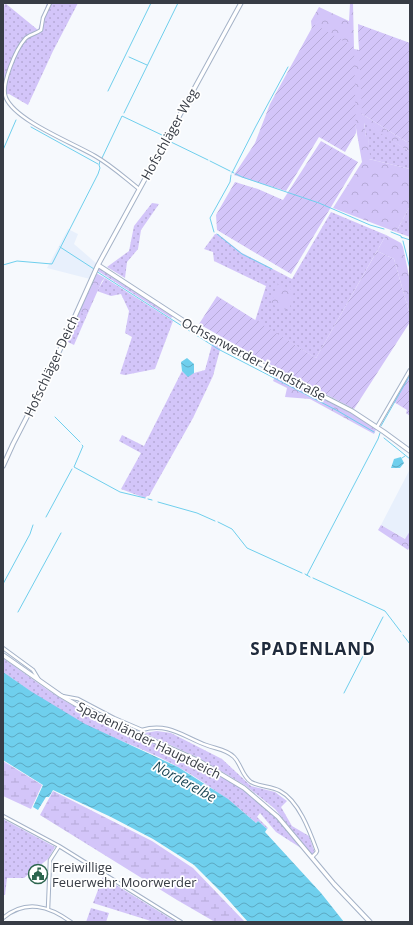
<svg xmlns="http://www.w3.org/2000/svg" width="413" height="925" font-family="'Open Sans',sans-serif">
<style>
.built{fill:#e8f0fc}
.grass{fill:url(#grass-dots)}
.forest{fill:url(#forest-crowns)}
.wetland{fill:url(#wetland-marsh)}
.garden{fill:url(#garden-furrows)}
.water{fill:url(#water-waves)}
.lines{fill:none;stroke-linecap:round;stroke-linejoin:round}
.stream{stroke:#6fcfed;stroke-width:1}
.minor-casing{stroke:#a4b2c7;stroke-width:4.5}
.tertiary-casing{stroke:#a4b2c7;stroke-width:5.5}
.minor{stroke:#fff;stroke-width:2.5}
.tertiary{stroke:#fff;stroke-width:3.5}
.labels{text-anchor:middle;dominant-baseline:central;stroke-width:3.5;stroke-linejoin:round;paint-order:stroke}
.street-label{font-size:13px;fill:#373c45;stroke:#fff}
.poi-label{font-size:13px;fill:#373c45;stroke:#fff;text-anchor:start}
.water-label{font-size:14px;font-style:italic;fill:#1d4755;stroke:#fff}
.district-label{font-size:17px;font-weight:bold;letter-spacing:1px;fill:#202b3c;stroke:#fff}
</style>
<defs>
<pattern id="grass-dots" width="8" height="8" patternUnits="userSpaceOnUse"><rect width="8" height="8" fill="#d3c5f9"/><path d="M2 2h.1M6 6h.1" fill="none" stroke="#b6aad7" stroke-width="1.8" stroke-linecap="round"/></pattern>
<pattern id="forest-crowns" width="20" height="18" patternUnits="userSpaceOnUse"><rect width="20" height="18" fill="#d3c5f9"/><path d="M2 6a3 3 0 1 1 6 0M12 15a3 3 0 1 1 6 0" fill="none" stroke="#b6aad7"/></pattern>
<pattern id="wetland-marsh" width="20" height="14" patternUnits="userSpaceOnUse"><rect width="20" height="14" fill="#d3c5f9"/><path d="M1 5h8M5 5V1M11 12h8M15 12V8" fill="none" stroke="#b6aad7"/></pattern>
<pattern id="garden-furrows" width="10" height="10" patternUnits="userSpaceOnUse"><rect width="10" height="10" fill="#d3c5f9"/><path d="M-1 1l2-2M0 10L10 0M9 11l2-2" fill="none" stroke="#b6aad7"/></pattern>
<pattern id="water-waves" width="16" height="10" patternUnits="userSpaceOnUse"><rect width="16" height="10" fill="#6fcfed"/><path d="M0 5q4-4 8 0t8 0" fill="none" stroke="#5ca9c2"/></pattern>
</defs>
<rect width="100%" height="100%" fill="#f6f9fd"/>
<path class="built" d="M68,229L78,234L74,244L96,263L90,279L47,268Z
M409,471H410V531L406,539L381,525Z"/>
<path class="grass" d="M5,3L38,30L47,3H78L53,51L28,105L9,94L3,95V10Z
M364,122L410,152V169L369,159L368,137L366,138Z
M152,203L159,204L141,230L138,249L127,262L125,278L107,267L129,251L134,226Z
M410,206V237L396,232Z
M331,212L386,235L316,358L255,321L266,286L214,261L213,252L204,249L215,234H218L242,253L292,279Z
M99,268L173,316L171,318L98,271Z
M105,278L173,321L155,369L125,375L120,374L132,337L125,333L129,311L121,294L111,296L97,291Z
M78,311L87,315L74,345L66,341Z
M213,341L221,346L213,376L193,418L149,496H147L145,498L121,489L141,453L119,441L122,435L144,446L182,371L188,376L194,373L205,370Z
M3,658C31,678 58,699 89,714C148,743 212,762 263,805C279,819 291,835 304,850L276,832L260,813L257,817L268,828L267,829L258,821L256,823C231,800 192,773 161,758C136,746 110,737 85,725C56,710 30,691 3,672Z
M157,731L171,733L222,759L251,786L275,792L287,801L281,807L292,826L309,836L315,853L313,856L275,809L246,786L199,758L144,733Z
M3,819L55,847L48,859L24,878H7L5,895H3Z
M103,877L176,922H154L93,903Z
M91,908L109,913L106,922H86Z"/>
<path class="forest" d="M350,3H353L354,49L359,50L358,29L405,46L362,114L410,144V152L364,123L366,137H368L370,155L369,159L410,169V206L396,232L333,208L362,162L351,100L312,30L311,21L319,7L349,21Z
M386,235L401,243L403,247L410,281V315L394,259L377,251Z
M96,273L105,278L102,281L87,315L78,312Z
M278,283L294,291L289,311L271,304Z
M276,374L377,427L374,434L310,399L285,397L287,388L273,381Z
M381,525L405,539L410,531V546L408,550L378,530Z"/>
<path class="wetland" d="M3,761L42,785L31,809L3,796Z
M53,791L152,841L193,868L245,922H215L177,900L40,815Z"/>
<path class="garden" d="M314,24L354,47L356,133L345,152L319,137L286,191L234,175L255,143L270,104Z
M358,24L410,43V144L362,114Z
M321,141L358,162L291,274L217,230L216,215L235,182L258,189L283,200Z
M377,251L394,259L410,315V322L354,409L282,371L199,324L217,296L316,358Z
M410,373V416L406,413L407,410L394,402Z"/>
<path class="water" d="M187,358L194,364V373L188,377L182,371L181,362Z
M401,457L404,463L400,468H391L394,459Z
M3,672L32,692L85,724L178,767L228,799L256,823L258,821L267,829L265,832L321,893L344,922H248L224,895L194,865L153,839L111,817L53,790L49,797H46L38,810L33,807L43,785L3,760Z"/>
<g class="lines">
<path class="stream" d="M129,57L147,65
M108,91L151,3
M124,113L178,3
M31,127L98,164
M171,142L208,160
M3,150L16,120
M102,158L122,116L164,136
M210,161L230,171
M232,172L234,173
M232,173L256,126L288,67
M236,174L242,177L319,203L370,225L384,229
M214,232L210,218L230,182L231,175
M391,232L401,236L402,238
M217,234L242,254L272,269
M401,237L410,240
M403,241L410,269
M60,247L94,269
M3,265L17,261L52,264L98,174L100,168L99,165L100,161
M96,271L218,349L338,411L374,432
M55,417L80,442
M381,426L410,375
M384,438L410,459
M82,445L83,446L74,467L120,492L145,498
M402,458L405,456
M148,499L152,500
M158,502L197,513L215,521
M46,517L72,469
M218,522L232,529L247,548L302,573
M305,574L310,577
M307,575L378,439L380,433
M313,578L385,611L401,632
M3,584L30,534L33,525
M18,612L61,533
M403,635L410,644
M344,693L383,617"/>
<g class="minor-casing">
<path id="minor" d="M50,3L43,18L41,30C36,34 28,35 25,39C16,49 0,86 6,98C16,121 73,143 95,156C111,165 125,178 139,189
M377,427L410,370
M3,648L33,670L39,680
M62,696L78,699L114,718L142,730
M140,735L142,730C168,722 184,737 206,745C216,749 226,749 234,757C241,764 242,776 251,782C260,787 271,786 280,791C299,801 310,832 317,851L316,853L312,857
M3,816L59,846L181,922
M48,909L50,860L59,846
M3,918C26,899 49,906 71,922"/>
</g>
<g class="tertiary-casing">
<path id="tertiary" d="M98,265L210,338L352,411L384,432L410,451
M3,466L13,444L49,374L98,265L241,3
M3,655L60,695L87,711L199,761L244,788L278,817L334,884L370,922"/>
</g>
<use href="#minor" class="minor"/>
<use href="#tertiary" class="tertiary"/>
</g>
<defs>
<g id="civic-ring" transform="scale(1)"><circle r="9.5" fill="#fff" stroke="#2c654e" stroke-width="1.5"/><path d="M-.6-6.5H3V-4.5H.6V-3L4-1V1h2V6H-6V1h2V-1L-.6-3ZM-1.2 2.5V6h2.4V2.5Z" fill="#2c654e"/></g>
</defs>
<g fill-rule="evenodd">
<use href="#civic-ring" x="38" y="874"/>
</g>
<g class="labels">
<g class="street-label">
<text transform="translate(169 134) rotate(-61)">Hofschläger Weg</text>
<text transform="translate(254 359) rotate(28)">Ochsenwerder Landstraße</text>
<text transform="translate(51 366) rotate(-65)">Hofschläger Deich</text>
<text transform="translate(149 740) rotate(26)">Spadenländer Hauptdeich</text>
</g>
<g class="poi-label">
<text x="52" y="867">Freiwillige<tspan x="52" dy="15">Feuerwehr Moorwerder</tspan></text>
</g>
<g class="water-label">
<text transform="translate(185 781) rotate(29)">Norderelbe</text>
</g>
<g class="district-label">
<text x="313" y="648">SPADENLAND</text>
</g>
</g>
<rect width="413" height="925" fill="none" stroke="#373c45" stroke-width="8"/>
</svg>
